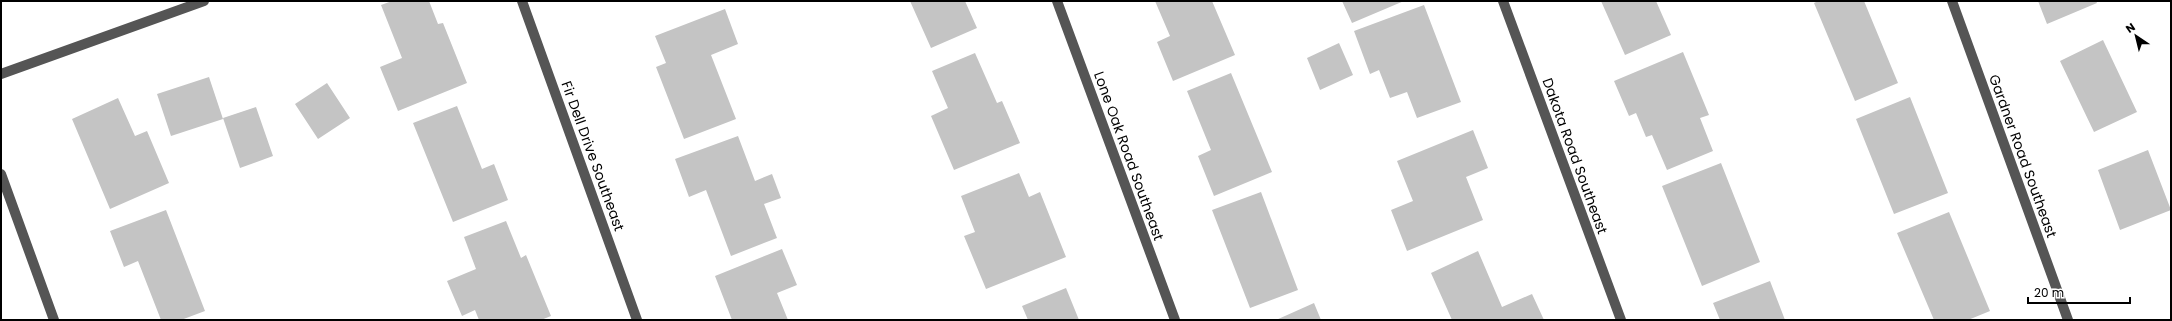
<svg xmlns="http://www.w3.org/2000/svg" width="2172" height="321" font-family="Poppins,sans-serif">
<style>
.building{fill:#c4c4c4}
.lines{fill:none;stroke-linecap:round;stroke-linejoin:round}
.minor{stroke:#555;stroke-width:10}
.labels{text-anchor:middle;dominant-baseline:central;stroke-width:3;stroke-linejoin:round;paint-order:stroke}
.street-label{font-size:14px;fill:#000;stroke:#fff}
</style>
<rect width="100%" height="100%" fill="#fff"/>
<path class="building" d="M392,1H429L438,24L443,23L467,83L398,111L380,67L402,58L381,5Z
M910,1H965L977,28L931,48Z
M1155,1H1212L1235,55L1173,81L1157,42L1170,36Z
M1342,1H1404L1352,23Z
M1601,1H1656L1671,35L1625,55Z
M1818,1H1864L1898,83L1855,101L1814,3Z
M2038,1H2096L2097,3L2047,24Z
M1424,5L1461,102L1417,118L1407,92L1390,98L1379,70L1370,74L1354,31Z
M725,9L738,44L711,55L736,119L684,139L656,67L666,63L655,36Z
M2103,40L2137,112L2094,132L2060,61Z
M1339,43L1353,75L1320,90L1307,58Z
M1683,52L1709,115L1700,118L1713,151L1667,170L1652,135L1646,137L1636,113L1629,116L1614,81Z
M975,53L997,103L1002,101L1020,143L954,170L931,116L948,108L932,71Z
M1231,73L1272,172L1214,196L1198,156L1211,150L1187,91Z
M209,77L223,119L171,136L157,94Z
M327,83L350,118L318,139L295,104Z
M1910,97L1948,193L1894,214L1856,119Z
M118,98L135,136L147,131L169,183L110,209L72,119Z
M457,106L482,169L494,164L508,200L453,222L413,123Z
M256,107L273,156L240,168L223,118Z
M1473,130L1488,168L1466,177L1483,220L1407,251L1391,210L1413,201L1397,161Z
M738,136L755,181L772,174L781,198L764,204L777,238L731,256L706,190L689,197L675,159Z
M2148,150L2171,210L2120,230L2098,170Z
M1721,163L1760,262L1702,286L1662,186Z
M1019,173L1029,197L1040,192L1066,257L986,289L964,236L975,232L961,196Z
M1261,192L1298,290L1250,308L1212,210Z
M166,210L205,311L181,320H161L138,261L124,267L110,231Z
M1949,212L1990,311L1968,320H1934L1897,233Z
M506,221L521,258L526,255L551,316L541,320H479L475,310L462,316L447,281L476,269L464,237Z
M782,249L797,285L777,293L788,320H732L715,276Z
M1478,251L1502,307L1532,294L1544,320H1452L1431,273Z
M1770,281L1785,320H1720L1713,303Z
M1066,288L1079,320H1028L1022,306Z
M1314,303L1321,320H1276Z"/>
<g class="lines">
<path class="minor" d="M522,1L637,320
M1057,1L1175,320
M1503,1L1621,320
M1952,1L2068,320
M1,74L204,1
M1,174L54,320"/>
</g>
<g class="labels">
<g class="street-label">
<text transform="translate(593 156) rotate(70)">Fir Dell Drive Southeast</text>
<text transform="translate(1129 156) rotate(70)">Lone Oak Road Southeast</text>
<text transform="translate(1575 156) rotate(70)">Dakota Road Southeast</text>
<text transform="translate(2023 156) rotate(70)">Gardner Road Southeast</text>
</g>
</g>
<rect width="2172" height="321" fill="none" stroke="#000000" stroke-width="4"/>
<g transform="translate(2136 36) rotate(325)" stroke="#ffffff" stroke-width="3" paint-order="stroke">
<path d="M0-3L7 15L0 10L-7 15Z" fill="#000000"/>
<text y="-6" font-size="11" font-weight="bold" text-anchor="middle" fill="#000000">N</text>
</g>
<path d="M2028 297v6h102v-6" fill="none" stroke="#000000" stroke-width="2"/>
<text x="2034" y="297" font-size="12" fill="#000000" stroke="#ffffff" stroke-width="3" paint-order="stroke">20 m</text>
</svg>
